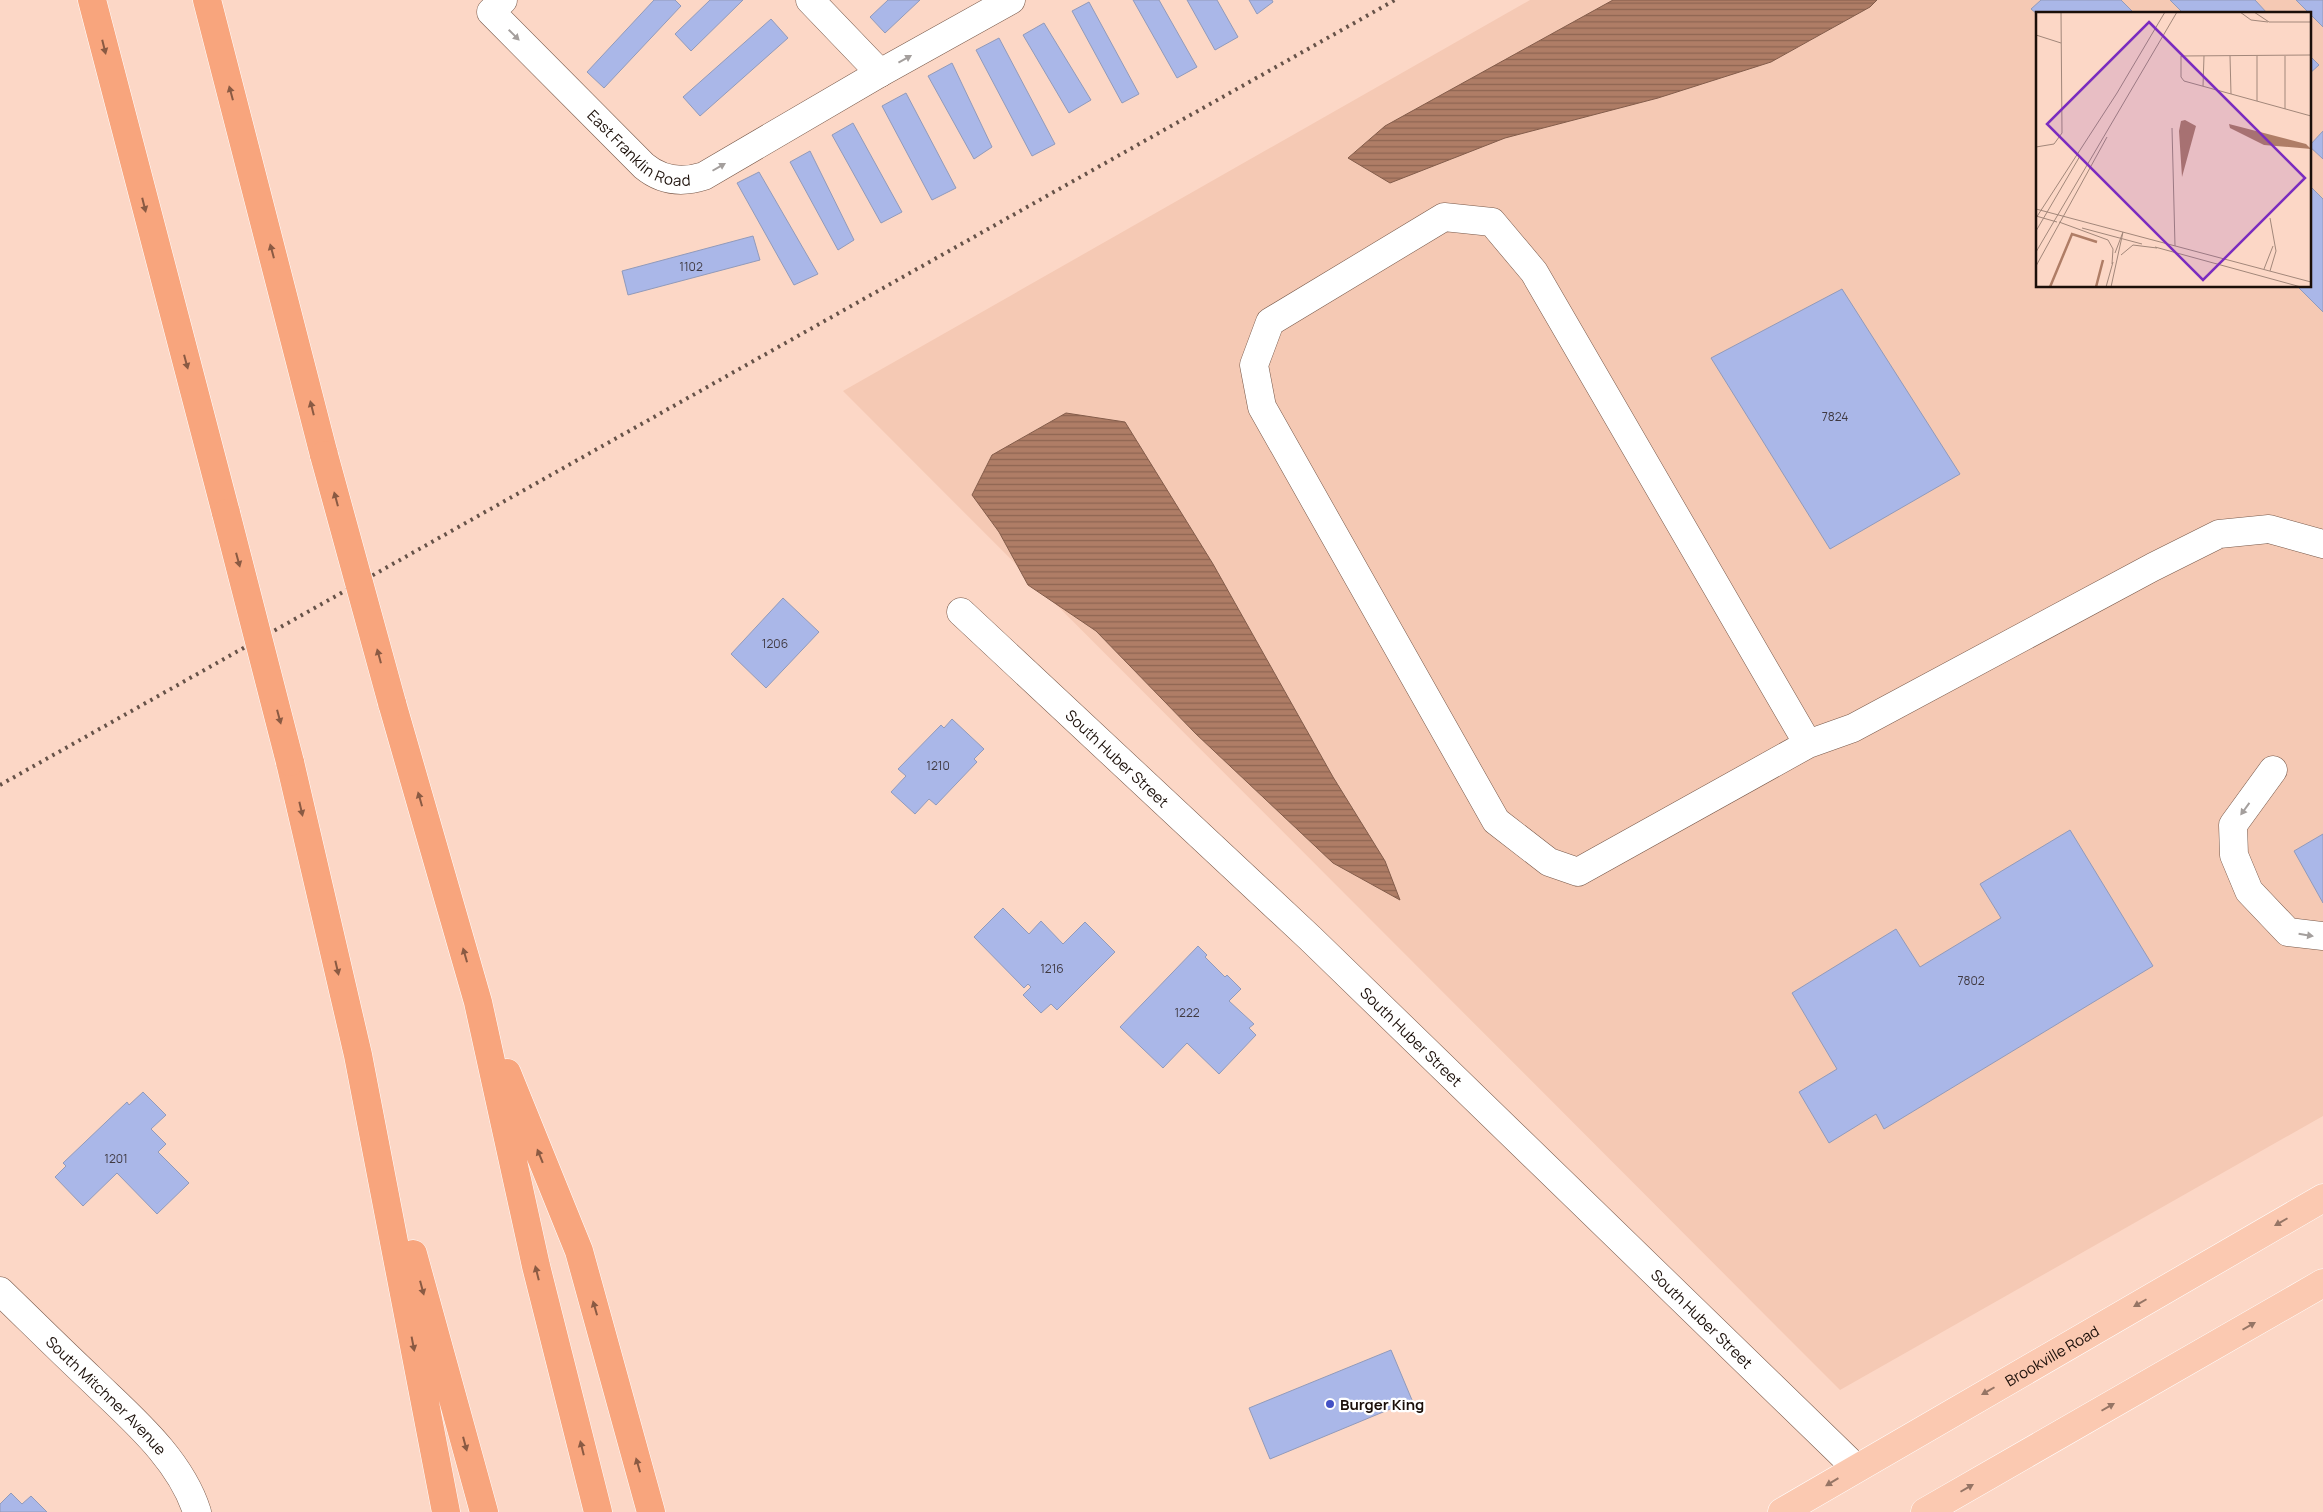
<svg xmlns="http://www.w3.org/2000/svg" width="2323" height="1512" font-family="Manrope,sans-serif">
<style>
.built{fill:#f5c9b4;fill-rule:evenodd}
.water{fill:url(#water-rules);stroke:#835c4a}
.building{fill:#aab7e8;stroke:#919aba}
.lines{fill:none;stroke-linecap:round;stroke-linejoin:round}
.minor-casing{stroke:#775849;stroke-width:29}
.major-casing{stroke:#fff;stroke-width:29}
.highway-casing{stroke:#fff;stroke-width:29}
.minor{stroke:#fff;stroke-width:28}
.major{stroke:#fbc9b1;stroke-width:28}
.highway{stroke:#f8a57d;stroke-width:28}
.rail{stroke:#665248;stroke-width:4;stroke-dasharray:2.5 5;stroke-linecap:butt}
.highway-bridge-casing{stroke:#fff;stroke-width:29;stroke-linecap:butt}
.highway-bridge{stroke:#f8a57d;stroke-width:28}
.oneway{fill:#a49f9d}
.oneway2{fill:#8a5a43}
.oneway3{fill:#967565}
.poi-dot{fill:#4351c5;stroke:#fff;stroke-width:2}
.labels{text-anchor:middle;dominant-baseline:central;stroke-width:4.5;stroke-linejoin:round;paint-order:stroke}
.number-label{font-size:12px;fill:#3f3941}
.street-label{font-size:15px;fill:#1b0f09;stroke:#fff}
.poi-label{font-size:15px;font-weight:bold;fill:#1b0f09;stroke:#fff;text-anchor:start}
.inset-river{fill:none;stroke:#af7d66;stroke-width:2.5}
.inset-road{fill:none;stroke:#a2877a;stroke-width:1}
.view{fill:#7b2cbf;fill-opacity:0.15;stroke:#7b2cbf;stroke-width:2.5}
.inset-edge{fill:none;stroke:#1b0f09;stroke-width:2.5}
</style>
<defs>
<pattern id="water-rules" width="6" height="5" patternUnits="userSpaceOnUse" patternTransform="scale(1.25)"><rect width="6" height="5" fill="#af7d66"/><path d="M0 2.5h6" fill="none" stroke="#8e6552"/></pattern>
</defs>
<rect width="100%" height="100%" fill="#fcd7c6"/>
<path class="built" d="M1530,0H2323V1116L1840,1390L843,391ZM2037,14H2309V286H2037Z"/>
<path class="water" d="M1613,0H1877L1870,7L1771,62L1658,98L1505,138L1390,183L1348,158L1385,126Z
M1066,413L1125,422L1213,564L1333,777L1385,861L1400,900L1333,863L1196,734L1096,631L1028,585L999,532L972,495L992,455Z"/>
<path class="building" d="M654,0H675L681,6L604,88L587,72Z
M710,0H743L691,51L675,34Z
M888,0H920L885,33L870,17Z
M1133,0H1159L1197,67L1177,78Z
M1187,0H1217L1238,37L1215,50Z
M1249,0H1272L1273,2L1257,14Z
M2041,0H2121L2135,14H2037L2031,9Z
M2170,0H2255L2268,14H2184Z
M2296,0H2323V27Z
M1089,2L1139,94L1122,103L1072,11Z
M771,19L788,38L700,116L683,97Z
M1044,23L1091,100L1069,113L1023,35Z
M999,38L1055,144L1032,156L976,50Z
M2309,55L2319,65L2309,74Z
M952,63L992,147L974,159L928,76Z
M906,93L956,188L932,200L882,106Z
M853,123L902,212L881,223L832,135Z
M2323,131V159L2309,146Z
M810,151L854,240L838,250L790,162Z
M759,172L818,274L794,285L737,183Z
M2309,185L2323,199V312L2297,286H2309Z
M753,236L760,260L628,295L622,271Z
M1842,289L1960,474L1830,549L1711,358Z
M783,598L819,632L766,688L731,654Z
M952,719L984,749L974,759L977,762L936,805L929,799L915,814L891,792L906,776L898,769L941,725L944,728Z
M2070,830L2153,966L1884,1129L1876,1114L1829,1143L1799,1092L1837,1069L1792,993L1896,929L1920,967L2001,918L1980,884Z
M2323,834V903L2294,851Z
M1003,908L1029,934L1041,921L1063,944L1085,922L1115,952L1057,1010L1051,1004L1041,1013L1023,995L1031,987L1028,984L1024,988L974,937Z
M1198,946L1207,955L1205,957L1225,977L1227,975L1241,989L1229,1001L1254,1024L1249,1028L1256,1035L1219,1074L1187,1043L1163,1068L1120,1027Z
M143,1092L166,1115L151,1129L166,1144L158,1152L189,1183L157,1214L117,1173L83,1206L55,1177L66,1166L63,1163L127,1102L129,1105Z
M1391,1350L1412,1400L1270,1459L1249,1408Z
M11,1493L22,1504L31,1496L47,1512H0V1504Z"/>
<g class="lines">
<g class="minor-casing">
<g id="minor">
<path id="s1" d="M503,0L491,12L644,166C662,181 682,183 704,176L880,73L1011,0"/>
<path d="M810,0L880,73"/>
<path id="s2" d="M961,612L1311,939L1856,1468"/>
<path d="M1808,744L1534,272L1492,222L1444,217L1270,322L1254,365L1262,407L1496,821L1549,862L1578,872L1808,744L1853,728L2153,567L2219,534L2269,529L2323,544"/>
<path d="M2273,770L2233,825L2234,855L2249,891L2288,932L2323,936"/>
<path id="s3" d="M0,1291C30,1320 60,1350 91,1379C130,1417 180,1458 197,1512"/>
</g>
</g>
<g class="major-casing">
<g id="major">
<path id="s4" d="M1782,1512L2323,1198"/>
<path d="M1925,1512L2323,1283"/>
</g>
</g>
<g class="highway-casing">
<path id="highway" d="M92,0L226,513
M207,0L324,455
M392,703L478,1002L536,1266L598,1512
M290,762L358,1055L446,1512
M507,1073L579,1251L651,1512
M413,1254L484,1512"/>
</g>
<use href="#minor" class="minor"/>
<use href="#major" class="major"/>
<use href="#highway" class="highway"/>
<path class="rail" d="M0,785L1395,0"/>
<g class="highway-bridge-casing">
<path id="highway-bridge" d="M324,455L392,703
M226,513L290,762"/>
</g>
<use href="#highway-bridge" class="highway-bridge"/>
</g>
<defs><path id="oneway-solid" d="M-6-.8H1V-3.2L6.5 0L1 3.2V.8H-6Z" transform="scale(1.25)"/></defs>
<g class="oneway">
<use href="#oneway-solid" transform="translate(514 35) rotate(45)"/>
<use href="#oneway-solid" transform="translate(905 59) rotate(-29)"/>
<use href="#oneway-solid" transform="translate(719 167) rotate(-30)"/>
<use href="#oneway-solid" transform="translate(2245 809) rotate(126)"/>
<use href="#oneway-solid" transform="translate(2306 935) rotate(9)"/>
</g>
<g class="oneway2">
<use href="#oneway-solid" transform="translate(104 47) rotate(76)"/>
<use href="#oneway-solid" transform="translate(231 93) rotate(-105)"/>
<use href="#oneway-solid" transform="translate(144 205) rotate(76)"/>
<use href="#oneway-solid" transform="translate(272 251) rotate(-105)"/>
<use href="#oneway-solid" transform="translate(186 362) rotate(75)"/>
<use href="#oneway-solid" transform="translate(312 408) rotate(-104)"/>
<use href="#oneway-solid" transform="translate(336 499) rotate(-105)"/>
<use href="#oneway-solid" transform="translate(238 560) rotate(75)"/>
<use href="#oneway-solid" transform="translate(379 656) rotate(-105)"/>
<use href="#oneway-solid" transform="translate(279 717) rotate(75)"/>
<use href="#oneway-solid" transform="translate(420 799) rotate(-106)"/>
<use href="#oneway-solid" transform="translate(301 809) rotate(77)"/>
<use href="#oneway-solid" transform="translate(465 955) rotate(-106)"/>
<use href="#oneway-solid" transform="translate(337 968) rotate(77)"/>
<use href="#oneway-solid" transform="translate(540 1156) rotate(-112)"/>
<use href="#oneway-solid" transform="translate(537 1273) rotate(-104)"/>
<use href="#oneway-solid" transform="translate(422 1288) rotate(75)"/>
<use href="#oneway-solid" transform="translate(595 1308) rotate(-106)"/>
<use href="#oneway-solid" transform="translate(413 1344) rotate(79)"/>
<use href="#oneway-solid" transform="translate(465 1444) rotate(75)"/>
<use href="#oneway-solid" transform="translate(582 1448) rotate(-104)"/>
<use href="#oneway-solid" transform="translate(638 1465) rotate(-106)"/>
</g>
<g class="oneway3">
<use href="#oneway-solid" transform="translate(2281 1222) rotate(150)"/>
<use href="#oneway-solid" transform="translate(2140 1303) rotate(150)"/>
<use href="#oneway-solid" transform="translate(2249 1326) rotate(-30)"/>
<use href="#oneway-solid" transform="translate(1988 1391) rotate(150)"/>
<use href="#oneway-solid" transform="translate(2108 1407) rotate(-30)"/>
<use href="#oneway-solid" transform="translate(1832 1482) rotate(149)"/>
<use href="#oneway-solid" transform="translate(1967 1488) rotate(-30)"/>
</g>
<circle class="poi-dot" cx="1330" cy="1404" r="5"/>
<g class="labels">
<g class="number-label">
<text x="691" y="266">1102</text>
<text x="1835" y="416">7824</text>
<text x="775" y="643">1206</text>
<text x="938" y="765">1210</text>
<text x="1052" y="968">1216</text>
<text x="1971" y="980">7802</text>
<text x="1187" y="1012">1222</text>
<text x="116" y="1158">1201</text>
</g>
<g class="street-label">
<text stroke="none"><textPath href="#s1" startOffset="221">East Franklin Road</textPath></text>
<text stroke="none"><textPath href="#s2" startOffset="214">South Huber Street</textPath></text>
<text stroke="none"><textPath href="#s2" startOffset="619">South Huber Street</textPath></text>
<text stroke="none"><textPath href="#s2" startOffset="1024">South Huber Street</textPath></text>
<text stroke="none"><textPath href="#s4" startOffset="312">Brookville Road</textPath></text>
<text stroke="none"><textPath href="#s3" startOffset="149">South Mitchner Avenue</textPath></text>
</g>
<g class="poi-label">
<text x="1340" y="1404">Burger King</text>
</g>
</g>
<g transform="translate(2036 12)">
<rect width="275" height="275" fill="#fcd7c6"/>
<path d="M149,108L160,114L146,165L143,119L145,109ZM193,112L270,132L275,137L228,133L194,116Z" fill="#af7d66"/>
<path class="inset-river" d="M14,275L36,222L61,230M60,275L67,248"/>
<path class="inset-road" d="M204,0L215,8L232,10M218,0L233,10H275M0,23L25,31M275,43L145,44V65L148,69L275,104M194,44L195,82M221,44V89M249,44V97M167,74L168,44M136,116L139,234M0,135L18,132L26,121L25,0M0,197L275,270M0,204L21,210M0,206L81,81L129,0M234,206L240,239L234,259M23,210L72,228L77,237L76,252M46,216L106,232M0,219L44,144M119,235L265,275M0,240L141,0M79,241L87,220M85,243L97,233L121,236M0,254L71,125M228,257L237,234M70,275L77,250M75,275L87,220"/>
<path class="view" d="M113,10L269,166L167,268L11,112Z"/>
<rect width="275" height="275" class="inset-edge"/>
</g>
</svg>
